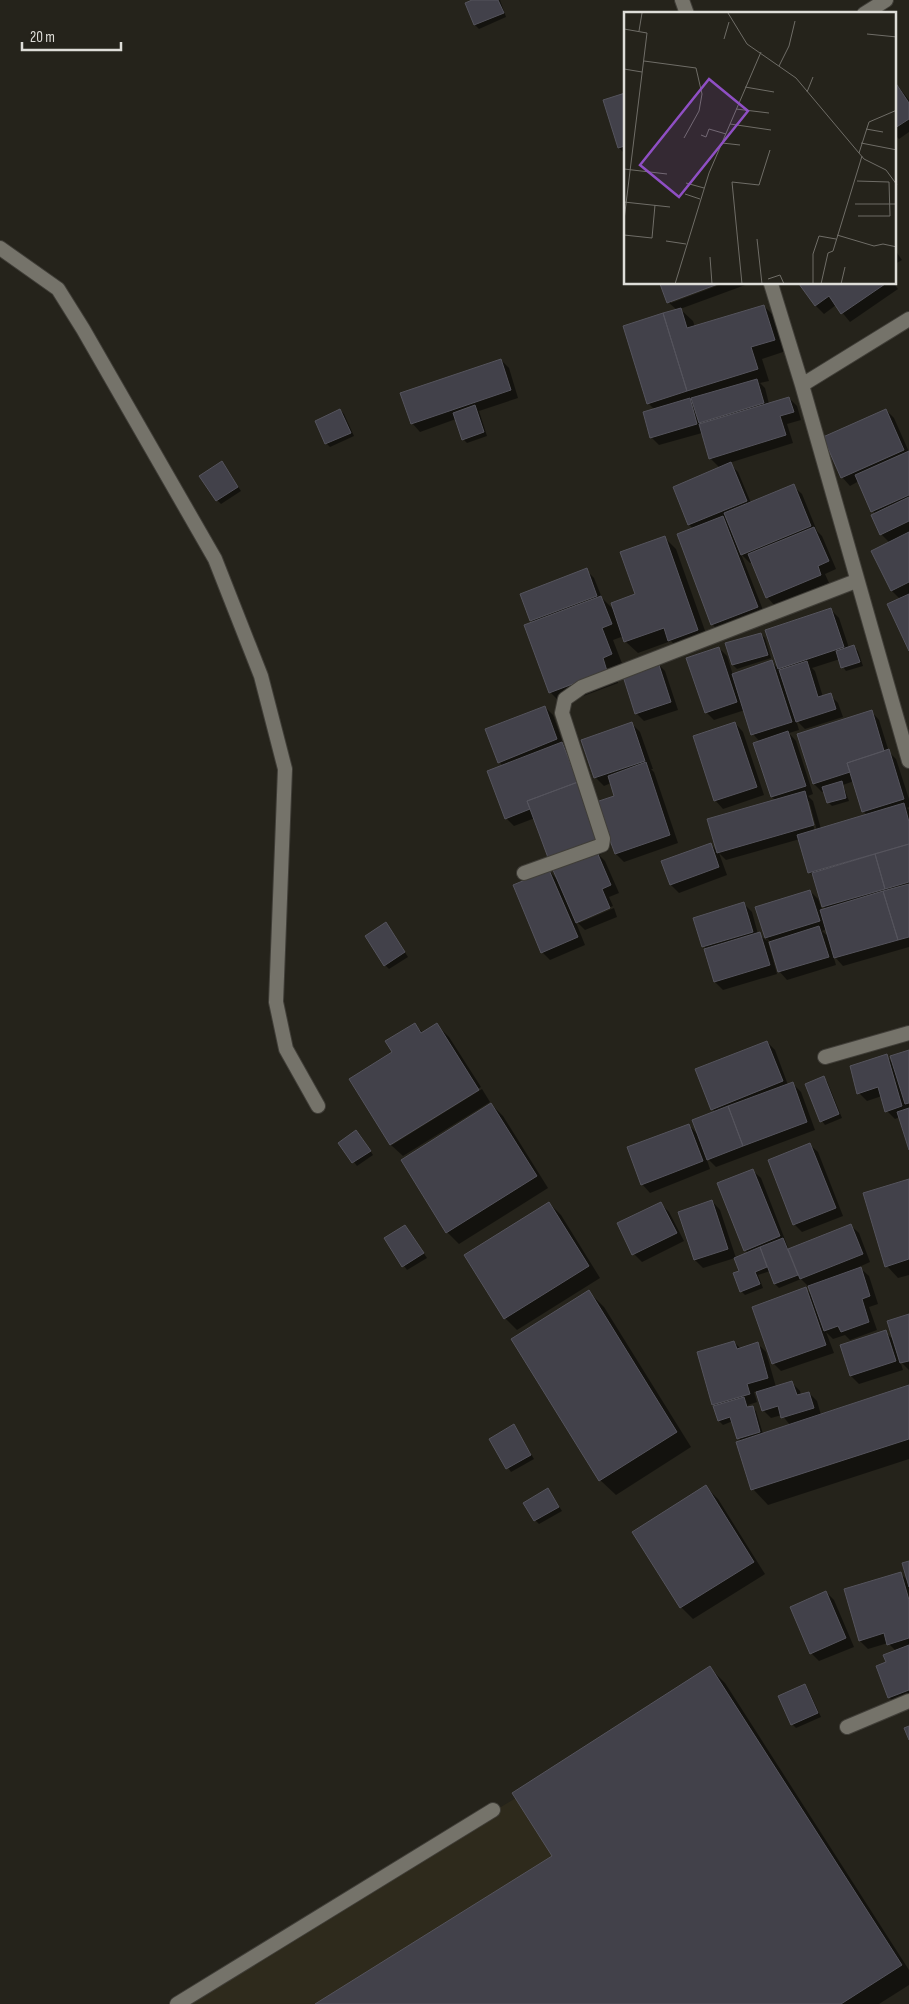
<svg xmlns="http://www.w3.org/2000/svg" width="909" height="2004" font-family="'Sofia Sans Condensed',sans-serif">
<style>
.built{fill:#2e2a1c}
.shadow{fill:#0007;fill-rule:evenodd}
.building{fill:#42414a;stroke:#55545d}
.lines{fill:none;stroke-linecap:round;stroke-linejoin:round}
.service-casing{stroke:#403e38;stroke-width:16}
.minor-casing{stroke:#403e38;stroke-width:16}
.service{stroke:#75736a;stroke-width:14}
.minor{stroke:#75736a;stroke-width:14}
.inset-road{fill:none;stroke:#6f6d67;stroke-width:1}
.view{fill:#8f4fc4;fill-opacity:0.15;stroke:#8f4fc4;stroke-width:2.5}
.inset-edge{fill:none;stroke:#deddd8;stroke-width:2.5}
</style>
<rect width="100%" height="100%" fill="#25231b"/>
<path class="built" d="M709,1680L831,2004H178Z"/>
<path class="shadow" d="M475,0H500L506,17L479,29L475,25L467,4Z
M895,82L909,100V132L899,139L895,135Z
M625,94V154L619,148L604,101Z
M895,250L902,260L895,264Z
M662,284H715L671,300V303L722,284H748L680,309L693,321L695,327L764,306L776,318L786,351L762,359L769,381L760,383L765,388L769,404L789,398L797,406L801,420L787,424L793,443L729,463L738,472L751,503L793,486L802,494L817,531L822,536L836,569L825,574L829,583L775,606L767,597L753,562L750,563L741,554L765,615L720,632L712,624L694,529L689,525L674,488L720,468L710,458L702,433L659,445L651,437L655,410L648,403L677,310L668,302Z
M801,284H894L898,289L850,322L836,305L824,314L816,306Z
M501,360L509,368L518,398L479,411L487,436L467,443L463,439L456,419L420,432L412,423Z
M340,410L344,414L354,436L330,447L326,443L317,422Z
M886,410L894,418L909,452V649L900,599L892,591L872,551L890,543L881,534L875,514L859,481L850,486L842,477Z
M222,463L241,491L221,504L217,500Z
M664,537L676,549L709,642L681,652L671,641L638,653L626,642L624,636L613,640L623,666L614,670L618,683L562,704L550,692L526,626L534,623L531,620L586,570L594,578L602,598L615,611L636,595Z
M831,610L839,618L849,648L854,647L858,651L863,666L846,671L843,667L840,659L812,668L815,671L823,697L830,695L838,703L843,717L805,729L796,720L799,730L789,733L796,741L813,794L808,796L813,801L821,829L867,815L863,811L854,781L843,785L849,801L832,806L828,802L825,791L822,792L814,784L871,711L879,720L889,752L896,759L909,799V807L907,808L909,810V947L843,966L833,955L836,965L787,980L779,971L770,942L767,938L777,974L723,990L715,982L707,950L704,946L744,904L752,912L758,934L767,941L757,908L810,891L818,899L822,910L826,909L824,907L815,878L809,872L800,839L726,860L719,853L727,875L679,893L671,885L710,844L718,852L776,801L772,797L755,744L760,742L753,734L745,710L714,720L706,712L719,648L727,656L733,675L771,662L780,670L767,631ZM806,801H809L817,831H815ZM827,929L830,938L822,931Z
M761,634L765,638L771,658L737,669L733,665L727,644Z
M657,663L665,671L678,710L644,721L636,713Z
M545,707L553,715L564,746L570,752L608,851L599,855L605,861L619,893L609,897L613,906L579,920V923L614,908L617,917L585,930L575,920L585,945L550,960L542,952L549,871L559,881L558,869L535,818L514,826L506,818L503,766L499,762Z
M735,723L743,732L764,795L723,809L715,800Z
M632,724L640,732L653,769H651L654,772L678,843L624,862L616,854V796L611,783L604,786L595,777Z
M386,924L408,957L389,969L385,965Z
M415,1025L423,1033L437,1025L449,1037L481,1087L392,1142V1145L482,1089L490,1102L403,1156L391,1145L351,1079L393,1052Z
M767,1042L775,1050L788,1085L793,1084L801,1092L815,1130L716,1167L706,1157L710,1169L650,1193L642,1184L689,1125L699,1136L716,1112L712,1109Z
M909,1051V1146L900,1117L895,1119L887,1111L882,1096L867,1101L859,1093L886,1056L893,1063Z
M823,1078L827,1081L842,1118L825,1125L822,1121Z
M491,1104L503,1116L548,1188L459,1244L447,1232Z
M360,1135L373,1155L357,1166L340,1143Z
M809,1144L818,1152L843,1216L802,1232L794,1224Z
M752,1170L761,1178L789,1250L850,1225L859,1233L870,1262L859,1267L869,1276L878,1304L869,1307L877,1330L850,1340L845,1335L833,1339L826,1332L834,1353L781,1371L773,1363L806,1289L813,1296L809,1287L801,1279L779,1288L775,1284L770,1271L758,1275L763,1288L745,1295L741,1291L740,1271L735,1258L703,1268L695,1260L680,1212L712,1201L720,1210L736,1258L748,1253L745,1250Z
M909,1180V1275L898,1278L887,1266Z
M549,1203L561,1215L600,1278L517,1330L505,1318Z
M661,1204L669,1212L684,1241L642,1262L634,1254Z
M408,1230L427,1258L407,1270L385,1239Z
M589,1292L604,1307L691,1447L616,1495L600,1480Z
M909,1316V1370L900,1361L903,1370L859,1384L851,1376L842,1346L885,1332L895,1341Z
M734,1342L741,1349L758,1344L766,1352L776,1387L792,1383L800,1391L801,1395L809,1393L817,1401L821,1415L909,1387V1459L768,1505L753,1489L741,1441L738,1438L733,1421L723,1425L719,1421L714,1407L716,1406L714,1404ZM757,1391L763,1410L771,1418L782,1415L790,1425L763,1434L756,1411L753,1408H749L748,1405L757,1402L754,1392Z
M514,1426L534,1459L511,1472L490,1440Z
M706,1487L718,1499L765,1574L693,1619L681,1607L634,1532Z
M548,1490L562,1511L539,1524L535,1520Z
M909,1562V1701L897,1706L889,1697L888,1663L896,1651L888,1643L868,1649L860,1641L845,1590L900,1573L909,1582Z
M826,1592L834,1600L854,1647L819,1661L811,1653Z
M710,1668L725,1683L909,1970V1985L879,2004H318L554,1857Z
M804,1685L808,1689L821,1717L796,1728L792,1724Z"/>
<path class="building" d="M472,0H498L504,13L474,25L465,3Z
M895,82L909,103V119L895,128Z
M625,93V146L618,148L603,100Z
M660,284H718L667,303Z
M799,284H885L841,314L829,296L815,306Z
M764,305L775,340L751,347L758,369L687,391L663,313L681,308L687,328Z
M663,313L687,391L647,404L623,326Z
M501,359L511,390L411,424L400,393Z
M757,379L764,403L699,423L691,398Z
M789,397L794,412L780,416L786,435L709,459L699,424Z
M690,398L697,424L650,438L643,412Z
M475,405L484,432L462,440L453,413Z
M340,409L351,433L325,444L315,421Z
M886,409L904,450L841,478L823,437Z
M909,451V495L871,512L855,475Z
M222,461L238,487L216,501L199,476Z
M731,462L747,501L688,525L673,487Z
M794,484L811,526L741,555L724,513Z
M909,497V521L880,535L871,515Z
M723,516L758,607L711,625L677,534Z
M814,527L829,561L818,566L821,575L766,598L748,554Z
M909,532V582L891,591L871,551Z
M665,536L698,630L668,641L664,628L624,642L611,603L635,594L620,552Z
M587,568L597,596L530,621L520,594Z
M909,594V651L887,604Z
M601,596L612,624L602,628L612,654L603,658L607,671L549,693L524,625Z
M831,608L844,647L778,669L765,630Z
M761,633L768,655L732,665L725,643Z
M854,645L860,662L841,668L836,651Z
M719,647L737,702L705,713L686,658Z
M772,660L792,722L751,735L732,674Z
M807,661L818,697L831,693L836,709L796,722L779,670Z
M658,662L671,702L635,714L622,673Z
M545,706L557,739L498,763L485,729Z
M872,710L884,751L847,763L850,772L813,784L797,734Z
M632,722L645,761L594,778L581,740Z
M735,722L757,787L714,801L693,736Z
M788,731L806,786L771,797L753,743Z
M562,742L578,782L527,801L530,809L505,819L487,771Z
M889,749L904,799L862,812L847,763Z
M646,762L670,835L615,854L596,802L614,796L608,776Z
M842,781L846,798L827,803L822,787Z
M578,782L601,843L550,863L527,801Z
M805,791L814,825L717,853L707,819Z
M904,803L909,822V844L808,873L797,835Z
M711,843L719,867L670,885L661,861Z
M909,844V882L885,889L875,854Z
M597,852L611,885L602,889L610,908L576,923L553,870Z
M875,854L885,889L822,907L812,873Z
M549,870L578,937L541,953L513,885Z
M909,884V937L898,940L883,891Z
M810,890L820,921L765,938L755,907Z
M883,891L898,940L834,958L820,910Z
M744,902L753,932L702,947L693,918Z
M386,922L405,952L384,966L365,936Z
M819,926L829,957L778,972L769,942Z
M760,932L770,965L714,982L704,949Z
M415,1023L421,1033L437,1023L479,1090L390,1145L349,1079L392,1052L385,1041Z
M767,1041L783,1081L711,1110L695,1069Z
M909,1050V1103L905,1104L890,1056Z
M887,1054L902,1106L885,1112L878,1087L857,1094L850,1066Z
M824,1076L839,1114L820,1122L805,1084Z
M793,1082L807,1122L743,1146L728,1106Z
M491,1103L537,1176L446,1233L401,1160Z
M728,1106L743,1146L707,1160L692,1120Z
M909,1108V1150L897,1112Z
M689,1124L703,1161L641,1185L627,1147Z
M356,1130L371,1151L352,1163L338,1143Z
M810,1143L836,1208L793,1225L768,1160Z
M753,1169L780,1236L744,1251L717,1183Z
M909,1179V1259L885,1267L863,1193Z
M712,1200L728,1249L694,1260L678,1212Z
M549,1202L589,1266L504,1319L464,1255Z
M661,1202L677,1233L632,1255L617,1223Z
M851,1224L863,1254L800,1279L788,1249Z
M405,1225L424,1253L402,1267L384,1238Z
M783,1238L798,1275L774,1284L760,1247Z
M760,1247L767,1267L755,1272L760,1284L740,1292L733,1273L739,1271L734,1258Z
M861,1267L870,1296L862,1299L869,1322L841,1332L838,1326L824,1331L808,1286Z
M806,1287L826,1345L772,1364L752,1307Z
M589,1290L677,1432L599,1481L511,1339Z
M909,1314V1361L900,1363L887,1321Z
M886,1330L896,1361L850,1376L840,1345Z
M734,1341L737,1349L758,1342L768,1378L747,1384L750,1394L712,1405L697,1352Z
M792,1381L797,1395L809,1392L814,1408L781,1418L778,1406L762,1411L756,1392Z
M909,1385V1439L751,1490L736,1442Z
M744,1397L747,1407L753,1406L760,1432L737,1439L730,1417L718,1421L713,1406Z
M514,1424L531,1455L506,1469L489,1439Z
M706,1485L754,1562L680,1608L632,1532Z
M548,1488L559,1507L534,1521L523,1503Z
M909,1561V1587L902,1563Z
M901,1572L909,1600V1638L887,1645L884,1633L859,1641L844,1589Z
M826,1591L846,1638L810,1654L790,1607Z
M909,1645V1690L888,1698L876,1666L886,1662L883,1655Z
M710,1666L902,1965L841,2004H315L552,1856L512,1793Z
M805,1684L818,1713L791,1725L778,1696Z
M909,1726V1740L904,1728Z"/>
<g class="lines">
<g class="service-casing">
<path id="service" d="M0,248L58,289L83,329L215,559L261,676L285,769L276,1002L286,1049L318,1106
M177,2004L493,1810"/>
</g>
<g class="minor-casing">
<path id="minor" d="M682,0L687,14
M864,14L886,0
M771,284L802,385L909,761
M802,385L909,319
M524,873L602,845L603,839L562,713L565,699L582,687L856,581
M825,1057L909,1033
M847,1727L909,1701"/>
</g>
<use href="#service" class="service"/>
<use href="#minor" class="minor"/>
</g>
<g transform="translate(624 12)">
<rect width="272" height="272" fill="#25231b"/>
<path class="inset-road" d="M104,1L123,32L172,66L240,147L262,158L273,173M0,17L23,21L0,208M15,19L18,1M243,22L273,25M100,27L105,10M20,49L72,56L78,82L75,99L60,126M155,54L165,34L171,9M0,57L18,60M121,75L150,80M183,80L189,65M112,97L145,101M106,112L147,118M242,117L259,120M77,123L82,125L85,117L102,122M98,131L116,133M237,131L273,138M235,141L245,110L273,98M0,157L43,162M233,169L265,170L266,204H234M62,171L80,176M61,182L76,187M0,190L46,195M231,192H273M0,223L28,226L31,193M213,223L250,234L259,232L273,235M133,227L138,272M42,229L62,232M86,245L88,272M144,267L156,263L160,272M51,272L85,161L137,40M118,272L108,170L135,173L146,138M189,272V242L195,224L212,227M197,272L204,241L209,239L238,144M217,272L221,255"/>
<path class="view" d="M85,67L124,99L55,185L16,153Z"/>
<rect width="272" height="272" class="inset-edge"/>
</g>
<path d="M22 42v8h99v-8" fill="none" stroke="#deddd8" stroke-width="2.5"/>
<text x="30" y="42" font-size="15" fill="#deddd8" stroke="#25231b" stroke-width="4" paint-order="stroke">20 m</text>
</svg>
